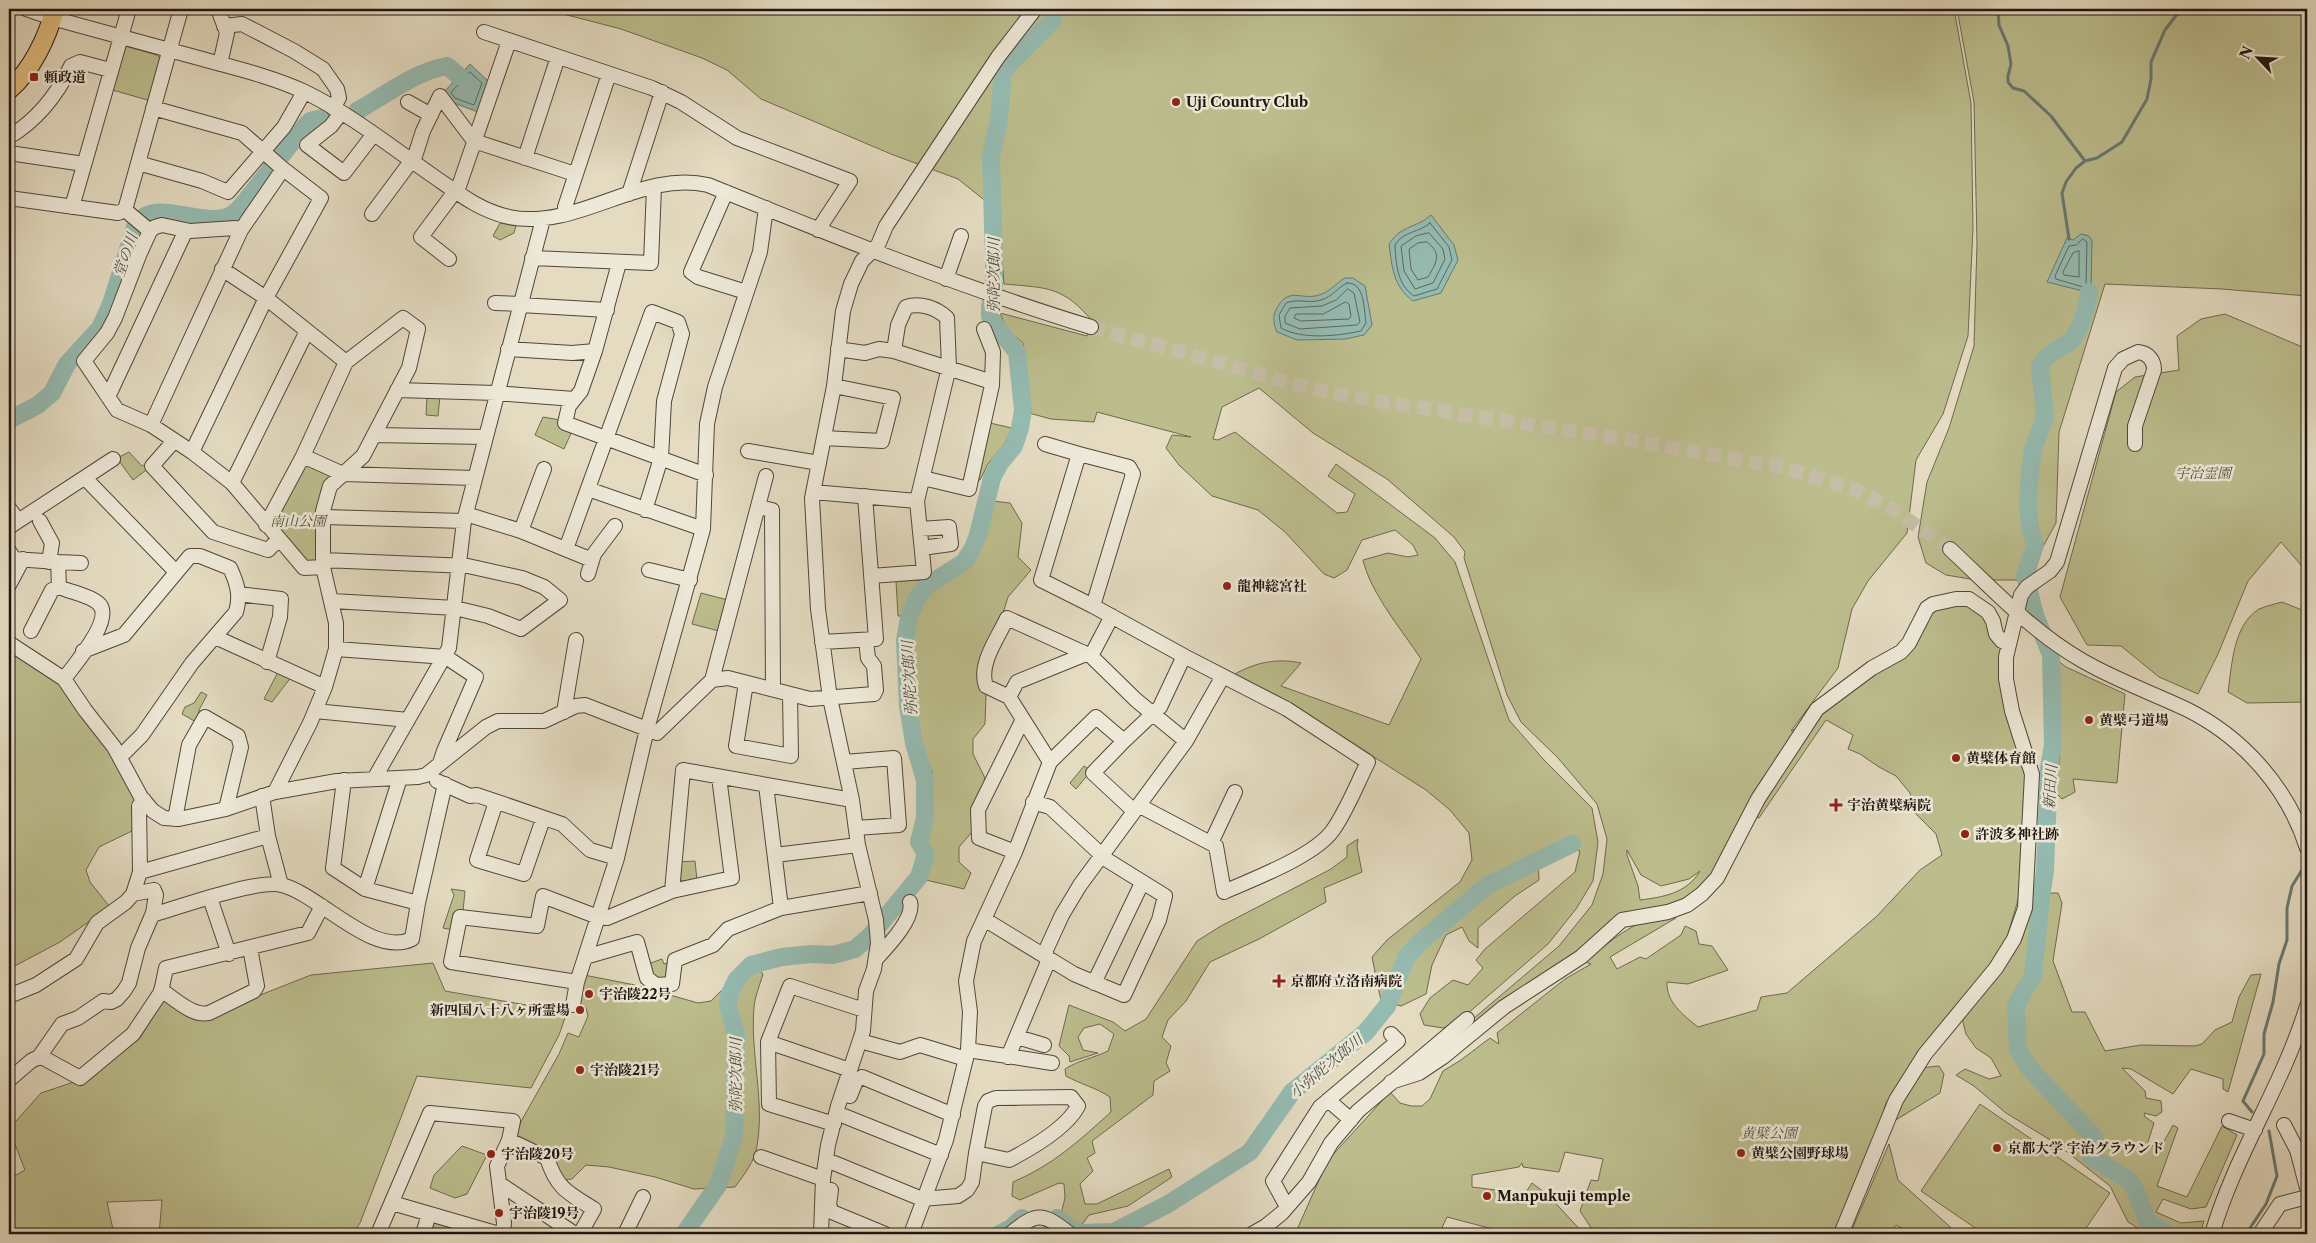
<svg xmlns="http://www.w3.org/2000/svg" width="2316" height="1243" font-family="'Libre Caslon Text','Noto Serif JP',serif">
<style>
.green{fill:#bcbd8d;stroke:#6e694e;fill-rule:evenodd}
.water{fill:#95bbb1;stroke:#667970}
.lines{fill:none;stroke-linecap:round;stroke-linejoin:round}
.shore{stroke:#5a6860;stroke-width:1}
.stream{stroke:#667970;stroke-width:3}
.river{stroke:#95bbb1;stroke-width:18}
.minor-tunnel{stroke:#c6bda6;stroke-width:14;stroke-dasharray:14 7;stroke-linecap:butt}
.minor-casing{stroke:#50463b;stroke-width:16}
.major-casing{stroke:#1f150e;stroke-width:20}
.minor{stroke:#ede8d7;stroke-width:14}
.major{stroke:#e2be80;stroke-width:18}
.poi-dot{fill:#8f2418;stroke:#ede8d7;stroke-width:2}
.labels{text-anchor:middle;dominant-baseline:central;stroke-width:5;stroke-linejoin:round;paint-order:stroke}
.poi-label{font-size:14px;font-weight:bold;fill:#1f150e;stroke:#ede8d7;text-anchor:start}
.park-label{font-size:14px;font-style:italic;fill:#56503a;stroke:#ede8d7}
.water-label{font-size:15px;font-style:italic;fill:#484f47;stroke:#ede8d7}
</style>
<rect width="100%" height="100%" fill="#e4dbc1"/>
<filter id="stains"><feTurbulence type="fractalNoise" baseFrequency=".004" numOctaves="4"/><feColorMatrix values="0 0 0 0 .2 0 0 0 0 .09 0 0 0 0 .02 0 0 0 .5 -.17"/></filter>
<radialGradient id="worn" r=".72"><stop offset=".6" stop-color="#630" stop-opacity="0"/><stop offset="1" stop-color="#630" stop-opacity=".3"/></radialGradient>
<path class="green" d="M544,9H1954L1971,103L1973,228L1968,336L1943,414L1916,460L1907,533L1868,581L1852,609L1838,668L1791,731L1798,728L1721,864L1695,891L1667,909L1634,914L1468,1034L1460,1030L1559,946L1592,905L1603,874L1607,839L1597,804L1558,758L1521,722L1507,695L1464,558L1465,552L1454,537L1387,479L1313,433L1259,388L1222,407L1213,439L1218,440L1235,432L1337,513L1347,512L1355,494L1328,476L1336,464L1435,538L1455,562L1509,720L1544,760L1592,808L1598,842L1593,881L1576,909L1548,944L1459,1021L1443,1028L1424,1025L1420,1014L1430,998L1453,980L1468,985L1483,968L1476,960L1485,949L1575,872L1580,851L1562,847L1538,857L1539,880L1515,896L1478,928V948L1469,941L1462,927L1446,935L1432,965L1426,994L1401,1006L1381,1001L1372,957L1387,940L1460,882L1472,860L1469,833L1450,810L1426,790L1292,705L1235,674C1256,662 1278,658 1301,663L1281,686L1389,725L1421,659C1402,630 1371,594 1363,560L1388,553L1408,557L1418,555L1413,545L1395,530L1362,540L1347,570L1334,578L1324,574L1285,532L1258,510L1212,496L1179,465L1166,448L1172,435L1191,437L1097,412L1094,422L1051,419L1029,413L1024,371L1023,343L1006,328L1000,313L1087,336L1093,322C1063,286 1048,288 1004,284L998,211L958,179L891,154L761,99L727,70L702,58L621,29ZM1627,850L1641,875L1661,886L1689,879L1700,871C1687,893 1664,897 1640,900L1638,886L1627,855Z
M1957,9H2307V296L2222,289L2105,284L2059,432L2056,523L2039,554L2018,580H1976L1946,575L1926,563L1918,537L1927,482L1949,428L1974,346L1977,243L1974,102Z
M125,46L157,55L162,61L151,101L109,89Z
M500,223L516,226L514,233L500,240L493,236Z
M2225,314L2307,349V572L2281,542L2248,581L2218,654L2198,694L2159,677L2121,646L2087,645L2060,597L2116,392L2135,377L2179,370L2177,336L2201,319Z
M427,395L440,396L438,416L426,415Z
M543,417L560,420L572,431L564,449L535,435Z
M990,423L1012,428L1006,442L988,464L980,480H978Z
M129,452L142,466L146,464L149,468L133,480L117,458Z
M309,464L329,474L330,481L316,564L301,561L274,522L302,466Z
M992,501L1010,503L1022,523L1018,557L1031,570L1008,597L1001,620L980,667L986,694L985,724L973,739V754L984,776L988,793L972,832L959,847V862L971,873L964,889L926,880L932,857L925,840L930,808L932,772L918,739L911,677V638L919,606L937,583L965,568L979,542Z
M927,580L908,607L905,616H898L896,581Z
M701,593L728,600L719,631L692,624Z
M2282,602L2307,612V702L2247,703L2228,692C2232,665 2233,625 2259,609C2266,606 2275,604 2282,602Z
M1953,604L1973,605L1982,611L2003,649L2027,781L2025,850L2018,900L2004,948L1922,1051L1886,1103L1872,1148L1837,1234H1595L1580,1211L1591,1180L1598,1181L1603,1159L1565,1152L1559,1172L1523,1167L1522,1163L1519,1167L1472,1175V1187L1496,1190L1518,1204L1532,1183L1549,1196L1584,1234H1554L1547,1232L1546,1234H1512L1447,1217L1439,1234H1295L1328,1160L1390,1092L1400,1103L1411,1106H1422L1430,1099L1443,1071L1461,1060L1490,1038L1499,1044L1497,1033L1565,979L1591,964L1585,962C1607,944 1645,909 1676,918L1610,957L1617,969L1640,957L1646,959L1681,935L1685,926L1696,931L1699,944L1712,946L1728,970L1688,984L1667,982C1666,1002 1683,1015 1698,1027L1757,1010L1761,997L1787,993L1877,916L1920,870L1942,855L1936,834L1914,812L1910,793L1896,776L1879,767L1860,754L1848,749L1853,735L1826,720L1759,818L1754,817L1819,715L1890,661L1930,606L1943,609Z
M9,648L58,681L97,732L137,795L136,829L99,847L86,870L90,882L110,907L60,942L9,969Z
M2052,656L2066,667L2125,694L2117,783L2073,779L2075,792L2062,799L2055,792L2060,755L2055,747Z
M279,670L292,676L272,702L264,699Z
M201,692L207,695L199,710L198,723L182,714L185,707L194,703Z
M1084,766L1091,771L1076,789L1070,783Z
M1358,839L1357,847L1362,872L1324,888L1326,902L1259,939L1210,962L1186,1001L1168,1020L1162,1037L1171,1046L1166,1063L1170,1071L1154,1081L1153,1095L1092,1141L1095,1153L1087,1158L1093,1171L1080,1184L1085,1204H1097L1169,1169L1172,1177L1128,1206L1089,1215L1080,1227L1061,1214L1065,1198L1064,1184L1059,1183L1020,1200L1012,1196L1013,1182C1053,1165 1079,1141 1111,1112L1110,1097C1097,1088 1080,1084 1066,1076L1065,1069C1079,1060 1094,1058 1108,1051L1114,1034L1100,1024L1084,1028L1078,1037L1083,1050L1098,1053L1070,1062L1069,1056L1059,1046L1069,1005L1113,1022L1125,1031L1146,1019L1197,941L1221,926L1331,869L1347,857V846Z
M695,861L697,880L681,881L675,877L676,862Z
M451,889L465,891L463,911L457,910L453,930L443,928L454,895Z
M2042,893H2058L2062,903L2053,961L2072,1012H2085L2105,1051L2141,1045L2195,1046L2202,1044L2215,1030L2232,1022L2239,997L2251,975L2261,974L2228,1092L2223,1089V1079L2191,1069L2173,1094L2131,1069L2122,1068L2145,1091L2146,1098L2161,1101L2162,1112L2156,1116L2144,1113L2145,1117L2154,1123L2147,1145L2161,1147L2173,1125L2178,1128L2157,1186L2187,1197L2222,1126L2237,1135L2206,1207L2191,1209L2163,1199L2156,1212L2181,1223L2204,1221L2200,1234H2147L2128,1222L2110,1186L2057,1144L2006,1113L1974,1086L1956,1075L1965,1069L1989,1079L2001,1076L1991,1058L1976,1048L1966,1034L1962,1018L2003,968L2022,939L2030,897Z
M662,959L664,964L671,962L665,982L653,978L648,964Z
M433,963L445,991L567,1012L559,1035L531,1088L417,1076L360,1223L353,1234H159L162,1200L107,1202L114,1234H9V1179L25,1170L9,1129L41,1093L92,1076L140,1038L165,997L207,1016L311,975Z
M759,970L763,974C760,985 755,996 754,1007C750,1054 765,1100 757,1146C755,1161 744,1175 735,1187L694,1189L655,1177L609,1167L586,1165L572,1179L563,1180L550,1152L514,1134L559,1054L568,1033L579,1037L588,1016L586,1008L578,1003L584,975L635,985L698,1003L711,1001C723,988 741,973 759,970Z
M1939,1066L1944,1074L1940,1093L1894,1121L1899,1101L1920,1068Z
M1980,1104L2110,1193L2082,1234H1984L1921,1191Z
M1889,1144L1898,1180L1958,1234H1911L1896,1225L1889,1234H1850Z
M462,1146L487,1155L467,1194L455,1198L430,1188L434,1175Z
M432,1217L485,1234H438V1231L429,1226Z"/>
<path class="water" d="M470,64L488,81L478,112L451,102L443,93Z
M1431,215L1454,245L1458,260L1441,293L1413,301C1393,286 1392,267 1389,244C1401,225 1417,228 1431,215Z
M2081,234L2089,236L2092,241L2091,293L2047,282L2067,238L2073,240Z
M1345,278H1353L1365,286L1372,325L1364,335L1345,339L1297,340L1277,332C1274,325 1272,318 1276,310C1288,285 1301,301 1319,295C1330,292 1336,283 1345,278Z"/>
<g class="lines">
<path class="shore" d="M470,72L482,83L474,105L455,98L451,93Z
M1430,223L1449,247L1452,260L1437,289L1414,296C1397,285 1396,263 1395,245C1403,231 1419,233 1430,223Z
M1429,233L1443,249L1445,259L1433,283L1415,289L1404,271L1401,246L1416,236Z
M2083,239L2087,242L2086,286L2083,287L2056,279L2055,276L2069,246L2076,245Z
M1427,242C1443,254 1436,263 1428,277L1418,280L1411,269L1409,249L1418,243Z
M2079,251V277L2064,275L2063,272L2073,253Z
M1347,283C1365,282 1364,310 1366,323L1361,331C1337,336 1303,340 1281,328L1279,315L1286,303C1298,298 1309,304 1321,300C1332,297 1337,288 1347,283Z
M1348,289L1354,293L1360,322L1357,325L1300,329L1285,323V316L1290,308L1322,306L1336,300Z
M1346,302L1349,304L1351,316L1349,319L1301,321L1294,318L1296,314H1323Z"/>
<path class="stream" d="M1998,9L1999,25L2008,46L2011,64L2008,76V82L2013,88L2024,91L2051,116L2085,161
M2069,239L2062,193L2066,182L2076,168L2085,161L2097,158L2122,142L2147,99L2151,79V62L2165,30L2181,9
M2252,1112L2243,1101L2264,1054V1034L2273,1002L2279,964L2287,940V908L2292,886L2302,870
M2246,1234L2266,1204L2277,1176L2269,1131"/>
<path class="river" d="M357,111C386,95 414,72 447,66L459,76
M2089,292C2086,308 2082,333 2068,343C2057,350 2047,354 2040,366L2045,417L2033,449L2030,470L2028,504L2030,528L2035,545L2025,576L2035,615L2051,655L2053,745L2049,767L2045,871L2041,897L2033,976L2016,1005L2018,1050L2030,1069L2095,1138L2091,1157L2130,1181L2135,1189L2148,1223L2168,1234
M9,420L38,405L52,393L67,364L100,328L111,304L135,227C138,223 141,218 145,216C167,205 203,225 227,217C235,214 242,206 247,199L305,126L310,121L326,117
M1057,1218L1072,1230L1082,1233L1114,1232L1168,1204L1250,1152L1292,1092L1366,1032L1387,1006L1406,958L1419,943L1488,885L1572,844
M684,1234L718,1185L734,1136L736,1035L728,1005L730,993L737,979L751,965L782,957L811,954L833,955L855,949L870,936L919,877L926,854L919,842L925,818V780L914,743L908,706L905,640L910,613L918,597L928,585L964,562L973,548L978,535L992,478L1000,463L1014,446L1020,428L1023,410L1017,352L995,325L990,316V307L994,286V260L991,156L999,120L1003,71L1053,20
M999,1234L1011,1228L1022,1218"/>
<path class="minor-tunnel" d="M1091,327L1317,390L1370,400L1623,439L1785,468L1856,490L1894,510L1950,549"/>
<g class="minor-casing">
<path id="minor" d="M26,9L52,18C103,32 155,46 206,60C239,69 272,77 303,91C349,113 394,149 436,178C459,194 481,211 509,217C578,231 641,169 708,185C834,236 960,287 1091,327
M218,9L227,33L220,64
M224,26L242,24L294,51L323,69L337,89L339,98L333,108
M484,32L652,88L681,102L737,138L850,181L818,230
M408,102L431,115
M153,108L242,133L282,168L321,198L266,298L192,452
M341,113L331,126L307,145L344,173L373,135
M9,137C37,120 57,95 71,66L80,62L110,70
M9,153L84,164
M525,158L558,57
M138,163L202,181L228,192L284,127L304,92
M726,192L691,272L698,277L746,292
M629,194L662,92
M9,198L118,213L125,210
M72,207L129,9
M125,210L181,9
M125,210L150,231
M372,214L415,156L423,131L440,96L474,141L575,174
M566,214L565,207L609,74
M241,230L235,228L190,231L162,225L155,227L150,231L140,253L115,318L107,333L84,361L117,410L151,425L192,452L232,483L304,568L323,567
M532,258L651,263L654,187
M449,259L421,237L459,186L509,41
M619,263L595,351L581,391L569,406L565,423L706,475
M222,269L266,298L346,362
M946,279L961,236
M495,303L520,304
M520,305L607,310
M508,349L572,353L595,351
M838,349L865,353L879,349L894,351L992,382
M397,390L496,393L574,399
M108,397L186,230
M151,425L241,230L283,169
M374,435L485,437
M824,438L882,441L893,398L834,386
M174,441L152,466L213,532L268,550L279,539
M1045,444L1079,454
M748,451L819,463
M1079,454L1129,467L1133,474L1093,606L1041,580Z
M85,478L176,572
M923,478L969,489L992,385L993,352L984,329
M232,483L307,331
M588,489L703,529
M813,492L917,501
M759,507L772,510L773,689
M9,508L18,521
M466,514L521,531L592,560
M324,517L464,521
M40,521L52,543L49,562
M266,525L303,456
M9,527L113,459
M920,529L949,527L951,544L922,548
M521,531L544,469
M566,549L652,312L678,322L682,334L664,401L661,458L645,510
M1950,549C1993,589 2032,632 2083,661C2116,680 2152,693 2186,709C2243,737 2288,788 2307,848
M9,551L14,559L58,562L59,587C70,592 89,595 98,603C116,618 74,665 64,679
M323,560L468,566L522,578L544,587L560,600L521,629L488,616L455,608L332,601
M58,562L81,563
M649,570L690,580
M588,574L594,554L615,526
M871,576L924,572L917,501L949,367L947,318C937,308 920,302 906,307L898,325L894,351
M9,585L23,559
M238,594L281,599L280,617L267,662
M1093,606L1184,656L1287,709L1368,762C1357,784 1347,810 1333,830C1315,856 1253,879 1224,892L1216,846L1140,806
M31,631L52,590L59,587
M215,637L325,687
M822,642L876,639L865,496
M9,643L64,679L85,710L114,747L141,797L153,811L164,818L179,819L226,809L275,792L337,781L418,777L426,775L486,727L498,721H544L576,706L585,705L657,733L712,680L728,678L810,699L874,694L876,690L874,666L868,658L866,640
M336,649L446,657L476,677L444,751L440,763
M83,651L124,635L190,556H200L230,568C237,583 241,595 236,612L192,663L142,735L120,757
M1091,656L1112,616
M712,680L766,476
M746,683L736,746L791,756L790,694
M1009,697L1017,682L1086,654
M315,711L408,720
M564,712L576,640
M844,762L894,758L899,825L856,828
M1050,762L1009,697L986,686C978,664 998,638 1007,618L1091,656L1136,700L1186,741
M374,779L449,648L464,521L543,219
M344,780L333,868L365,889L418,903
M437,781L470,796L477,795L562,824L590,850L617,858
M766,785L781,908
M275,792L310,723L325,687L336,649V623L323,567V511L330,486L363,456L409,368L418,329L403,318L346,362L303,456L343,474L474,478
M262,796L268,836L281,885
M496,802L477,860L524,874L543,819
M1134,811L1093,773L1124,741L1160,707L1184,656
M175,819L189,745L205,717L238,736L241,747L226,809
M1211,843L1235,792
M1015,852L979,838L978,810L1022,721
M775,855L858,845
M140,872L268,836
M365,889L400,778
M672,891L683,770L852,800
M210,898L229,954
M152,915C179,907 258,879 282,885C320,895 373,958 412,939L418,903L445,784
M984,919L1074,974L1124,995L1159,920L1165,896L1107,860L1050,807L1033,802
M585,957L637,942L647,978L656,985L672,984L675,960L713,945L728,929L781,908L870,893
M876,959C887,947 915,918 910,902
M577,982L451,962L460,917L537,926L543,896L598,917L607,918L672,891L732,878L719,777
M1094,983L1142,883
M161,990C175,999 193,1017 209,1013L254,991L257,986L250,948
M9,996L36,985L76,959L97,923L126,902L133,894L140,872L139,806L144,800
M573,1005L577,982L617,858L647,729L703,529L707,424L715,387L760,252L766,208
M1017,1037L1044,1045
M860,1041L900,1052L920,1045L966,1059
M768,1042L850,1070
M968,1050L1052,1063
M40,1056L80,1078L133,1034L161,992L166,968L308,933L322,906
M1008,1057L1047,964L1046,950L1062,915L1080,885L1186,741L1223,676
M9,1080L31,1061L39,1057L62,1024L78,1018L103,1001L111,1002L117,999L124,991L129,983L138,948L153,913L156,895L154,890L133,894
M1391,1082L1419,1073L1443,1057L1504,1007L1581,957L1622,920L1668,912L1687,905L1702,894L1717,878L1758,799L1817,709L1872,668L1901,652L1909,643L1927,608L1933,604L1956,599H1969L1988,612L1993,621L1996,634L2002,641L2009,644
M850,1096L856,1081L862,1077L953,1115
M1071,1097L1078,1106C1067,1128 1030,1149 1009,1160L976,1153L985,1106L988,1101L996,1098Z
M1328,1100L1351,1120
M844,1116L941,1155
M2229,1121L2255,1130
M834,1124L769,1104L768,1042L790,986L864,1010
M2284,1125L2297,1150L2307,1188
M509,1140L547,1158C557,1189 568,1193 594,1209L580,1234
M761,1157L823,1179
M834,1163L922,1199L958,1196L967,1190L972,1182L976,1153
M500,1184L575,1234
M831,1190L829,1205L832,1212L885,1234
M392,1203L499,1234
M1287,1207L1273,1181L1320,1107L1398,1041L1391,1034
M378,1234L430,1113L513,1121L509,1140L497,1166L504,1223L503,1234
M423,1234L429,1214
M625,1234L643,1197
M821,1234L823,1179L828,1145L838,1106L863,1031L866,991L874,969L878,943L876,920L858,845L852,800L830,698L818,609L812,498L834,386L843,311L851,284L862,261L878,245L886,226L998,57L1035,9
M911,1234L946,1140L968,1050L970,1012L966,981L974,941L1015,852L1050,762L1096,717L1124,741
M1010,1234C1037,1212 1042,1212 1070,1234
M1252,1234L1266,1226L1282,1213L1309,1182L1331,1143L1358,1111L1467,1019
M1841,1234L1896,1100L1925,1054L1996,968L2014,939L2025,908L2032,774L2012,711L2006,679V657L2021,595L2027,587L2050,571L2057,562L2115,368L2123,359L2138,352C2148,353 2154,360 2154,370L2135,426V444
M2212,1234C2235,1155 2283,1085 2307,1006
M2260,1234L2280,1204L2307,1197"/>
</g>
<g class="major-casing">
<path id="major" d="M9,90C32,70 47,38 55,9"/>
</g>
<use href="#minor" class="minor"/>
<use href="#major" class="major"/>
</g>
<g class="poi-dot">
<rect x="29" y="72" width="10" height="10" rx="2.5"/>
<circle cx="1176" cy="102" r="5"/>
<circle cx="1227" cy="586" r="5"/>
<circle cx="2089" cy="720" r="5"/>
<circle cx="1956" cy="758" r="5"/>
<path d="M1833.5 797.5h5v5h5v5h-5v5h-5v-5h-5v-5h5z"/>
<circle cx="1965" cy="834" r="5"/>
<path d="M1276.5 973.5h5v5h5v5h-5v5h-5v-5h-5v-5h5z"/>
<circle cx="589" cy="994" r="5"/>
<circle cx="580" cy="1010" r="5"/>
<circle cx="580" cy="1070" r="5"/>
<circle cx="1997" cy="1148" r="5"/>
<circle cx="1741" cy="1153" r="5"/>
<circle cx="491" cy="1154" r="5"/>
<circle cx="1487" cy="1196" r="5"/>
<circle cx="499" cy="1213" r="5"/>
</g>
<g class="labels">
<g class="poi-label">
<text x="44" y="77">頼政道</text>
<text x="1186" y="102">Uji Country Club</text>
<text x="1237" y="586">龍神総宮社</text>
<text x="2099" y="720">黄檗弓道場</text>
<text x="1966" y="758">黄檗体育館</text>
<text x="1847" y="805">宇治黄檗病院</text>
<text x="1975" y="834">許波多神社跡</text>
<text x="1290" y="981">京都府立洛南病院</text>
<text x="599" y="994">宇治陵22号</text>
<text x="570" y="1010" text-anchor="end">新四国八十八ヶ所霊場</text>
<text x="590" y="1070">宇治陵21号</text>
<text x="2007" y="1148">京都大学 宇治グラウンド</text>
<text x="1751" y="1153">黄檗公園野球場</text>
<text x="501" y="1154">宇治陵20号</text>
<text x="1497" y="1196">Manpukuji temple</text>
<text x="509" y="1213">宇治陵19号</text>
</g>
<g class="park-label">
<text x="2203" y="473">宇治霊園</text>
<text x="298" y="521">南山公園</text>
<text x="1769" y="1133">黄檗公園</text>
</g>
<g class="water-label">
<text transform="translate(125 255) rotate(-71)">堂の川</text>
<text transform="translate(993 275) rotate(-90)">弥陀次郎川</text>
<text transform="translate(909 678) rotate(-93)">弥陀次郎川</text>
<text transform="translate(2050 787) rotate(-87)">新田川</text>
<text transform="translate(1326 1066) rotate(-40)">小弥陀次郎川</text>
<text transform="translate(735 1075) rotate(-90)">弥陀次郎川</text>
</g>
</g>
<rect width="2316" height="1243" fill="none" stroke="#e4dbc1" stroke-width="30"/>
<rect x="10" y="10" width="2296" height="1223" fill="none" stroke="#1f150e" stroke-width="2.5"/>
<rect x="15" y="15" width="2286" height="1213" fill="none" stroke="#1f150e"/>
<g transform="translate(2258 58) rotate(295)" stroke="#ede8d7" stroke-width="4" paint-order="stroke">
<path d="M0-4L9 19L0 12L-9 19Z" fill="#1f150e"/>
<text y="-8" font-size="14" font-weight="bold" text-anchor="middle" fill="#1f150e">N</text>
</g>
<rect width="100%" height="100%" filter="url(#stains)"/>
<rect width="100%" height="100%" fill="url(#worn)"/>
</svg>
